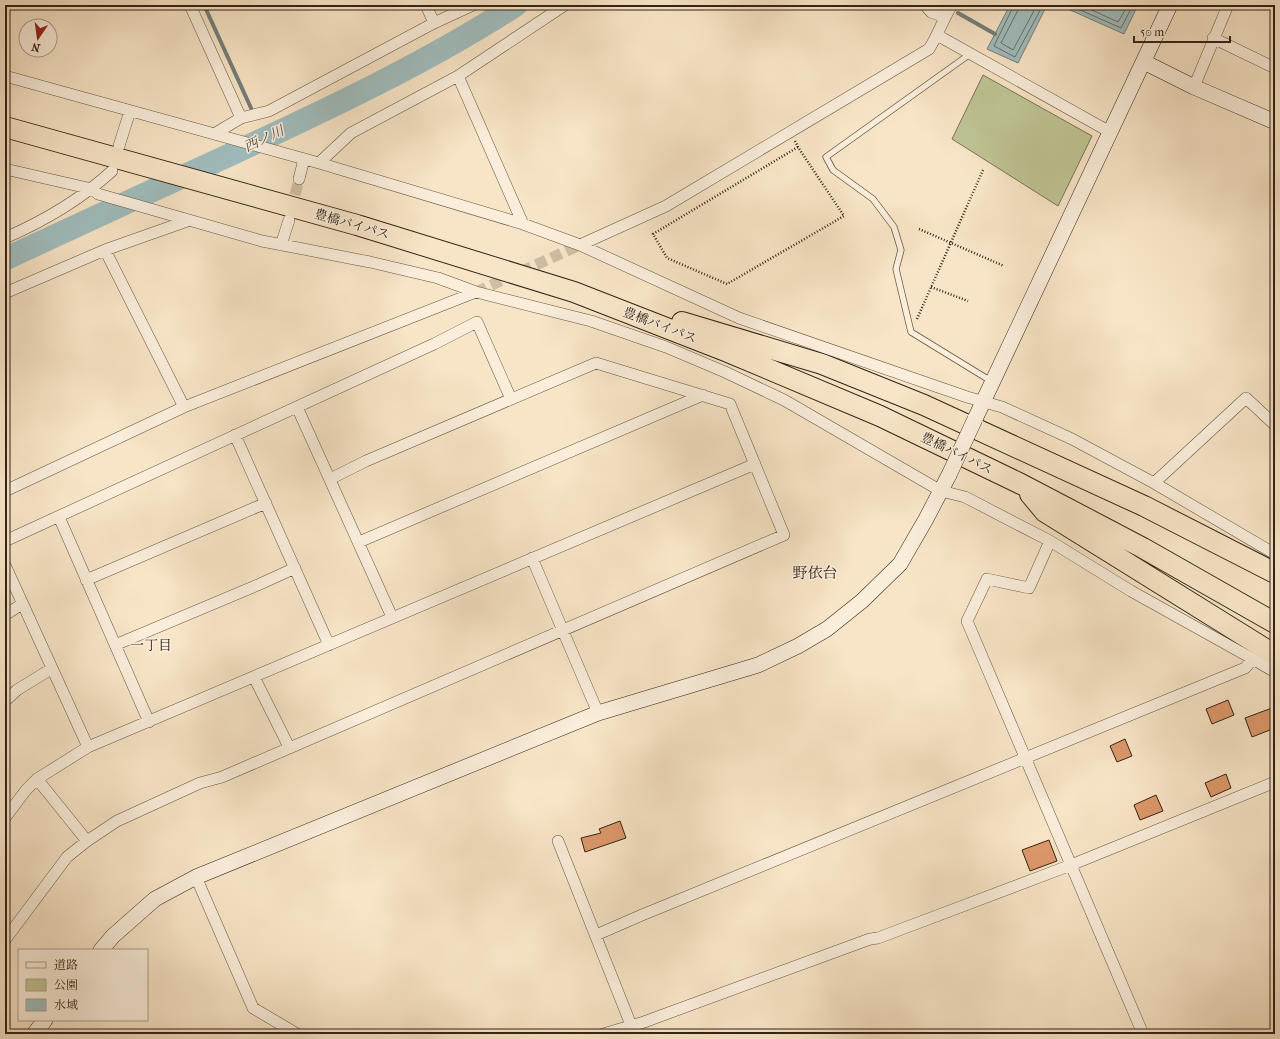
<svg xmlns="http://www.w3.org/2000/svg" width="1280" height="1039" font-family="'IM FELL French Canon','Noto Serif JP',serif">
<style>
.green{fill:#bfc494;stroke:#787455}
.water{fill:#a0bdbe;stroke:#747f7b}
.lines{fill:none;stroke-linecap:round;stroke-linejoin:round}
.shore{stroke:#69706a;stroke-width:1}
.stream{stroke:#747f7b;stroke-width:4}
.river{stroke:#a0bdbe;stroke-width:23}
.building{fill:#dd986b;stroke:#322316}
.street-tunnel{stroke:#d0bea4;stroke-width:11;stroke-dasharray:11 5.5;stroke-linecap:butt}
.lane-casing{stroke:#645442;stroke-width:7}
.street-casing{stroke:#645442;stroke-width:12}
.secondary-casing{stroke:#322316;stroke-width:16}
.highway-casing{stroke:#322316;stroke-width:22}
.path{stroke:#322316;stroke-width:2.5;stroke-dasharray:1 2;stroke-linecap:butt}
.lane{stroke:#faeedb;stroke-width:5.5}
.street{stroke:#faeedb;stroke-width:11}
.secondary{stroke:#faeedb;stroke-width:15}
.highway{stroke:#f8e5c7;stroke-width:20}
.secondary-bridge-casing{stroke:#322316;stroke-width:16;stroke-linecap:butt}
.secondary-bridge{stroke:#faeedb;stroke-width:15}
.labels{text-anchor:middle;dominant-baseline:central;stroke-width:3;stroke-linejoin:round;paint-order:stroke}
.street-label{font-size:13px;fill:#322316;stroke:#faeedb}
.water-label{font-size:14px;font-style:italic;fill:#535148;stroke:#faeedb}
.neighbourhood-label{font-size:14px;fill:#322316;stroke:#faeedb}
.quarter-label{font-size:15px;fill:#322316;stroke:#faeedb}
</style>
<rect width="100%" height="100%" fill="#f8e5c7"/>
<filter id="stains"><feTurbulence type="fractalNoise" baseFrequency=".005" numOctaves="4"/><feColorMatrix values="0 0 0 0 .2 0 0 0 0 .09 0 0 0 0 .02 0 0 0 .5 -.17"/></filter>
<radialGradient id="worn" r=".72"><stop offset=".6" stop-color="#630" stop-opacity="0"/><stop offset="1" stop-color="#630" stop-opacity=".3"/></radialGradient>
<path class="green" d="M983,75L1092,136L1058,206L952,139Z"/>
<path class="water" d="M1010,5H1047L1018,63L987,49Z
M1059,5H1138L1124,34Z"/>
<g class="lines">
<path class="shore" d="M1014,5L994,46L1015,57L1043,5
M1019,5L1018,10L1001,43L1013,50L1037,5
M1069,5L1121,28L1133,5
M1081,5L1118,22L1128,5"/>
<path class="stream" d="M204,5L251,108
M958,13L995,34"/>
<path class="river" d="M5,259C83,223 160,187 238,151C332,107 428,62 516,5"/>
</g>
<path class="building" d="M1228,700L1234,715L1212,724L1206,709Z
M1272,708L1275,716V728L1252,737L1245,718Z
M1125,739L1132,756L1117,762L1110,746Z
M1226,774L1231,788L1211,797L1205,783Z
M1156,795L1163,811L1140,820L1134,805Z
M620,821L626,838L585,852L581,838L601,833L599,829Z
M1049,840L1057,861L1030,871L1022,850Z"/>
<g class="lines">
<path class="street-tunnel" d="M291,211L299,179
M476,292L580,245"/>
<g class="lane-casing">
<path id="lane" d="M970,54L826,157L833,170L873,199L894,227L901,250L896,269L911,332L991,381"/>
</g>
<g class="street-casing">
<path id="street" d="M190,5L241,118
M426,5L434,23
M925,5L931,12L944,17
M937,35L1110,132
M1213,38L1275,68
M5,76L319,163L523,224L580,245L739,318L967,397L1002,407L1072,439L1154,483L1275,554
M458,76L523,224
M1194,87L1228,5
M214,134L241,118L269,111L434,23L473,5
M119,146L130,111
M319,163L351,133L458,76L565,5
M5,169L92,189L98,194L262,241L370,262L438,278L476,292L591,321L666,347L725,372L784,400L941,491L965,497L1050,541L1131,591L1253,659L1275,672
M299,179L304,159
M5,238C44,221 80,200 112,171
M281,245L289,220
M580,245L666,206L929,49C938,35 943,19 952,5
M105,250L184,407
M5,293L105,250L187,221
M297,407L392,617
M235,435L329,645
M1154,483L1246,398L1275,425
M5,491L184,407L476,292
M59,517L149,722
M5,541L434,344L477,322L511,399
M1050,541L1029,588L987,579L967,621L1143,1034
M359,542L703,395
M532,558L598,713
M5,565L88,747
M86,580L266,503
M5,615L22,604
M115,645L260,584L295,568
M254,677L289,747
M5,701L17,690L51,669
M37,779L87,841
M5,818L26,790L37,779L88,747L755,464
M558,841L631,1025L637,1034
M196,877L253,1008L297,1034
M596,935L642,915L1245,668L1253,659
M5,940L67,857L87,841L117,821L200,783L222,777L784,535L730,404L596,363L366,461L330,479
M603,1034L644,1022L870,939L878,938L1071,865L1275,782"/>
</g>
<g class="secondary-casing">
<path id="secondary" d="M1144,62L1194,87L1275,122
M975,419L1170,5
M101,950L113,936L155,899L196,877L598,713L758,665L798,646L827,629L862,601L900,564L926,519L949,475
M34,1034L45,1020"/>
</g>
<g class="highway-casing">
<path id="highway" d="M5,127L357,225L574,292L728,352L880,416L1021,484L1143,548L1275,623
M682,322L822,364L924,405L1144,506L1275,573
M1030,494L1045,512L1275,655"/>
</g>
<path class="path" d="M795,141L798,147L844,216L727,284L667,258L653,234L798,147
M919,229L1004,266
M931,287L968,301
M917,319L983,170"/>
<use href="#lane" class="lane"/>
<use href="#street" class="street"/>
<use href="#secondary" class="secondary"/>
<use href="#highway" class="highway"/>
<g class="secondary-bridge-casing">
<path id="secondary-bridge" d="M949,475L975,419"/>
</g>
<use href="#secondary-bridge" class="secondary-bridge"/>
</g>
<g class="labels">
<g class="street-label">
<text transform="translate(352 224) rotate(16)">豊橋バイパス</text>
<text transform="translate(660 325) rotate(21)">豊橋バイパス</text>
<text transform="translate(957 453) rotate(26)">豊橋バイパス</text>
</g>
<g class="water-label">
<text transform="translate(264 139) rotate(-25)">西ノ川</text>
</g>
<g class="neighbourhood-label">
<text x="151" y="645">一丁目</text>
</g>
<g class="quarter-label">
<text x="815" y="573">野依台</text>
</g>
</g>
<rect width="1280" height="1039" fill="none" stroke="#f8e5c7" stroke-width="20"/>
<rect x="6" y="6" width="1268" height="1027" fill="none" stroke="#322316" stroke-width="2"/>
<rect x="10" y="10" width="1260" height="1019" fill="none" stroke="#322316"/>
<rect x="18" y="949" width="130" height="72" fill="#faeedb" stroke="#aa9d8c"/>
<rect x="26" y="962" width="20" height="6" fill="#faeedb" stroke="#aa9d8c"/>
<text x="54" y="969" font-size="12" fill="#322316">道路</text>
<rect x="26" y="979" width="20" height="12" fill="#bfc494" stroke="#aa9d8c"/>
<text x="54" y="989" font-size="12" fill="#322316">公園</text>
<rect x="26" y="999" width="20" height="12" fill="#a0bdbe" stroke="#aa9d8c"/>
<text x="54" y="1009" font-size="12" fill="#322316">水域</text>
<g transform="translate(38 38) rotate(193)"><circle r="19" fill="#faeedb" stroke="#aa9d8c"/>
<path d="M0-3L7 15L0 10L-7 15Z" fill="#8f2418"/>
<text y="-6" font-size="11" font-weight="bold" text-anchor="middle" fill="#322316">N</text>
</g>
<path d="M1134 36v6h96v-6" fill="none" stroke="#322316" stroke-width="2"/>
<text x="1140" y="36" font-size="12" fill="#322316" stroke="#faeedb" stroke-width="3" paint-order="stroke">50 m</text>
<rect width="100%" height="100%" filter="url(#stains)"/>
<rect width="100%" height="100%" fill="url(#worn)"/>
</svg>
